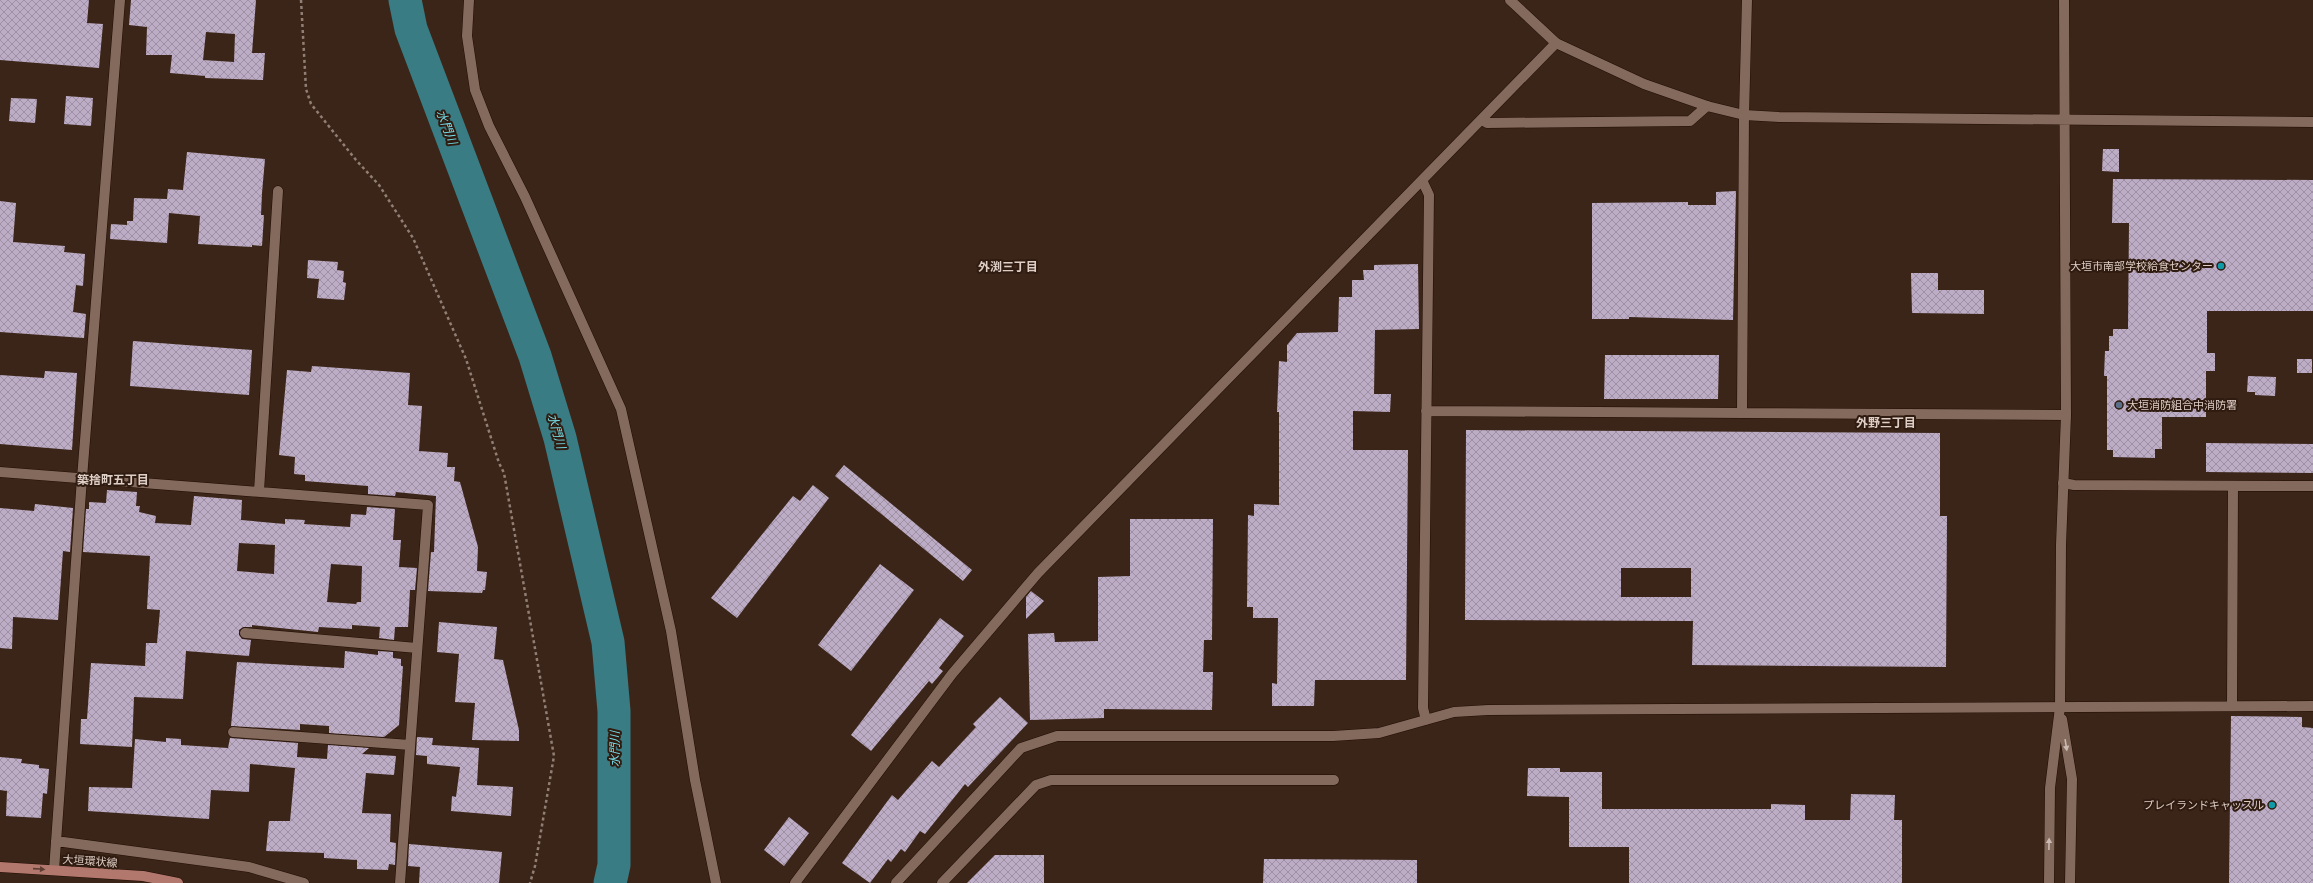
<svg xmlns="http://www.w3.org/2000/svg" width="2313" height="883" font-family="'PT Sans','Noto Sans JP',sans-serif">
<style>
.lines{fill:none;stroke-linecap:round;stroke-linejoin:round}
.river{stroke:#397c84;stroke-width:33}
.building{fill:url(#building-cross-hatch);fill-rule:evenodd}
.service-casing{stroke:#210d04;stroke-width:11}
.minor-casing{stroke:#210d04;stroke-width:11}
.tertiary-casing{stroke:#210d04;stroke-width:11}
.primary-casing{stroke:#210d04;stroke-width:11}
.path{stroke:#917f75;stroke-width:2.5;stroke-dasharray:3 3;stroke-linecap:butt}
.service{stroke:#846a5d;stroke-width:10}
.minor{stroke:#846a5d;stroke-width:10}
.tertiary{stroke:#846a5d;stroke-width:10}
.primary{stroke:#b3786d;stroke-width:10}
.oneway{fill:#cbbab1}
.oneway2{fill:#5e3c31}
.culture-dot{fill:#0f9aa8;stroke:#301b10;stroke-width:1.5}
.service-dot{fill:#5c6f8a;stroke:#301b10;stroke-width:1.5}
.labels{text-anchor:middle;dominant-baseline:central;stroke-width:4;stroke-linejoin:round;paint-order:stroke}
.poi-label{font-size:11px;fill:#ddcec6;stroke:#301b10;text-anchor:end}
.street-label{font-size:11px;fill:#ddcec6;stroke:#301b10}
.water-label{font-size:12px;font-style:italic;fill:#73dde9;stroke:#301b10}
.neighbourhood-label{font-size:12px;font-weight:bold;fill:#ddcec6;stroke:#301b10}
</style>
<defs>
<pattern id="building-cross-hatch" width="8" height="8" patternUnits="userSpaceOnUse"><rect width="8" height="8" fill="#bcacc5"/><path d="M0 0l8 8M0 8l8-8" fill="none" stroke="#9e90a2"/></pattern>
</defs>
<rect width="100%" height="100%" fill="#3b2519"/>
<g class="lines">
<path class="river" d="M405,0L411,29L535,356L560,438L608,642L614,711V865L610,883"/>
</g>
<path class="building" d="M0,0H89L87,23L103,24L99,68L0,60Z
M131,0H256L252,53H265L263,80L205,78V76L170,73L172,55H146L147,27L129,25ZM206,32L235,34L234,62L203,60Z
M66,96L93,98L91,126L64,124Z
M11,98L37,99L35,123L9,121Z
M2103,149H2119V172L2102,171Z
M187,152L265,159L262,193L261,215H264L262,246L252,245V247L198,244L200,216L169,213L167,243L110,239L111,224L127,225V221H133L134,198L167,199L168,189L183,190Z
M2113,179L2313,180V311H2207V353H2215V371H2206V417H2162V449H2155V458L2113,457V450H2107V376H2104L2105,351H2109V336H2113V329H2128L2129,223H2112Z
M1736,191L1733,320L1629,317V319H1592V203L1688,202V205H1716V192Z
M0,201L16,203L13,242L65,246L64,252L85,254L83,286L76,285L73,312L86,314L84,338L0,332Z
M308,260L338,262L337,270L344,271L343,282L346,283L344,300L317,298L319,279L307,278Z
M1418,264L1419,329L1375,330L1374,394H1391L1390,412L1353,411V450H1408L1406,680H1315L1314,706H1272V683L1277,684L1278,618H1253V607H1247L1248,515L1254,516V504L1279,505V412H1277L1279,361L1287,362V345L1297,333L1338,332L1339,297H1352V280H1364L1363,270H1374V265Z
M1911,273H1938V290H1984V314L1912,313Z
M133,341L252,350L249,395L130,386Z
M1605,355H1719L1718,399H1604Z
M2297,359H2312V373H2297Z
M312,366L410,373L408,405L422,406L419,451L448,453L447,467H455L454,481L460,482L478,547L477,571L487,572L485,590H483L482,593L428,591L431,552H434L436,496L396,492L395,496L368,494V486L305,481V475L294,474L295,457L279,455L287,370L311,372Z
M45,371L77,373L72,450L0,444V375L44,378Z
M2248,376L2276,377L2275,396L2255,395V392H2247Z
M1466,430L1940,433V516H1947L1946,667L1692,665L1693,621L1465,620ZM1621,568H1691V597H1621Z
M2206,443L2313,444V473L2206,472Z
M844,465L972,570L963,581L835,476Z
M813,485L829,498L737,618L711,598L793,496L800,501Z
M107,490L137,492L136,506H140L139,512L156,516L155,523L191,525L194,496L242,500L241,520L285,524V519L305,520L304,524L350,527L351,514L366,515L367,507L395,509L393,540H401L399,567L417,568L415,590H410L408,627H395L394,640L379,638L380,627L352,625V629L319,627L318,632L252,625V627H243L239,630V635L242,639L251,640L249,656L186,651L183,699L134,697L132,747L80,744L81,719H87L91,663L145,666L146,643H157L160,610L147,609L150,556L83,552L86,509H89V502L106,503ZM239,543L275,545L274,574L237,571ZM331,564L362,566L361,602H357L356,604L327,602Z
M35,504L73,508L70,552L63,551L58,620L13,617L12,649L0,648V508L34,511Z
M1130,519H1213L1212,640H1204L1203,672H1213L1212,710L1104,709V718L1030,720L1028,634L1054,633L1055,642L1098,641V577L1130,576Z
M880,564L914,590L851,671L818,645Z
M1031,591L1044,601L1026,619V597Z
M940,618L964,636L939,668L943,671L932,684L929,681L871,751L851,735Z
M439,622L497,627L494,659L503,660L519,730V741L472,740L475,703L455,702L459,654L437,652Z
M345,651L378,655V651L393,652V658L401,659V666H403L399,725L384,737L329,733V726L300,724V730L231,726L237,662L344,668Z
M1000,697L1028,723L968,787L965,784L925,834L920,831L905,852L901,849L891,862L888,859L870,883L842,863L892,795L898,800L932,761L939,767L976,727L973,724Z
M2231,716L2302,717V727L2313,728V883H2229Z
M417,737L433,738L432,745L479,748L477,785L513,787L511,816L451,811L452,796L456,797L460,767L427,764V756L416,755Z
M166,738L181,739V745L228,748L230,738L298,743L297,757L327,759L328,745L369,748L362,754L396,756L394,775L366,773L362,813L391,814L390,842L396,843L395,865L389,864L388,870L357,869V860L324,858V853L266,851L269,821H290L295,768L250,764L249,792L211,790L209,819L88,811L89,787L132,788L135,739L166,742Z
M0,757L22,759L21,763L39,765V768L49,769L47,794L43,793L41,818L6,816L7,791L0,790Z
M1528,768H1560V772H1602V809H1771V804L1805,805V820H1850L1851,794L1895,795L1894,820H1902V883H1629V847H1569V797L1527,796Z
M789,817L809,833L784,866L764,850Z
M409,844L502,852L499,883H419L420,867L408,866Z
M995,855H1044V883H967Z
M1264,859L1417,860V883H1263Z"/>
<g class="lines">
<g class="service-casing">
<path id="service" d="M942,883L1036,785L1051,780H1334"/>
</g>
<g class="minor-casing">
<path id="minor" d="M469,0L467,36L475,90L489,126L525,197L621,409L671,631L695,780L716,883
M1482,120L1487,123L1690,121L1707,106
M1422,180L1429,195L1423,708L1426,720
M1426,411L2066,415
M1742,413L1744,115L1747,0
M0,472L428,505L400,883
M2063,483L2074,485L2313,486
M259,491L278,191
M245,633L417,648
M2232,706L2233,486
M233,732L410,745
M56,841L249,867L304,883
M54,870L82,478L120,0
M795,883L952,674L1038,573L1556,43
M896,883L1021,748L1057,736H1333L1379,733L1454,712L1488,710L2313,706"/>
</g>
<g class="tertiary-casing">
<path id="tertiary" d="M1510,0L1556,43L1644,84L1707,106L1744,115L1779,117L2313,122
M2062,719L2072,779L2070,883
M2049,883L2050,788L2060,707L2061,545L2066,415L2064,0"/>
</g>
<g class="primary-casing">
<path id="primary" d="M0,867L143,876L178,883"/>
</g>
<path class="path" d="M301,0L306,89L311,104L356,160L379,185L413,238L466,359L499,463L504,473L554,756L535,866L530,883"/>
<use href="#service" class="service"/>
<use href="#minor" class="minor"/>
<use href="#tertiary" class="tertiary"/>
<use href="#primary" class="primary"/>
</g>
<defs><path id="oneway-solid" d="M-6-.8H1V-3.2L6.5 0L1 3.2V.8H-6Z"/></defs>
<g class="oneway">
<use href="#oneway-solid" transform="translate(2066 745) rotate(81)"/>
<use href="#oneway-solid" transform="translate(2049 844) rotate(-89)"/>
</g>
<use class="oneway2" href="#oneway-solid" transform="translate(39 869) rotate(4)"/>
<g class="culture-dot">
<circle cx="2221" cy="266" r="4"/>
<circle cx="2272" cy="805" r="4"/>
</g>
<circle class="service-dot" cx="2119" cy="405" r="4"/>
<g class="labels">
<g class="poi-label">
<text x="2213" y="266">大垣市南部学校給食センター</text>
<text x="2127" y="405" text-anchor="start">大垣消防組合中消防署</text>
<text x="2264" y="805">プレイランドキャッスル</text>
</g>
<g class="street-label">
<text transform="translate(90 861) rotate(4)">大垣環状線</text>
</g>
<g class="water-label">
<text transform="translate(447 127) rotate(69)">水門川</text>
<text transform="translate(557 431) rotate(74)">水門川</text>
<text transform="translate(614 749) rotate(-90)">水門川</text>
</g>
<g class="neighbourhood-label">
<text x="1008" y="266">外渕三丁目</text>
<text x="1886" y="422">外野三丁目</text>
<text x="113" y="479">築捨町五丁目</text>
</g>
</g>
</svg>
